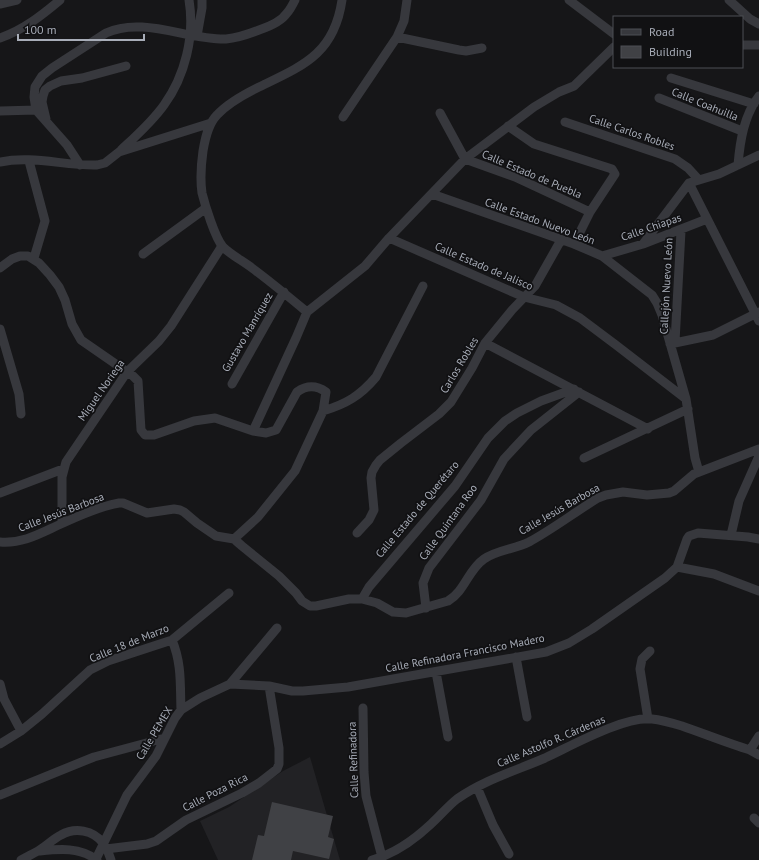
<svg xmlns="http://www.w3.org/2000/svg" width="759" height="860" font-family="'PT Sans',sans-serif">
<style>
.built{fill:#222225}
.building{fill:#404145}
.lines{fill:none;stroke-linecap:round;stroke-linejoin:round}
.minor{stroke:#37383d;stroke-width:9}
.labels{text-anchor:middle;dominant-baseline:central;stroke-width:3.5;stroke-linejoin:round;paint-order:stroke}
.street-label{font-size:11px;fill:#a8adb8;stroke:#111113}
</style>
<rect width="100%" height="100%" fill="#161618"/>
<path class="built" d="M310,757L340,860H218L200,821L229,807L283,771Z"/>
<path class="building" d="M272,802L333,816L328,837L334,839L329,859L293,851L291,860H252L258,835L264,836Z"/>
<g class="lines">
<path class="minor" d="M342,0C334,55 302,66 257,88C243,95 228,103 217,115C208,124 205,139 203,151C201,165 200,179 202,193C205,205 215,238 223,247C231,255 243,261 252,268C271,282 289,297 307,312L365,266L389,238L465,159L534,107L559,92L574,86L614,47
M569,0L614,34
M729,0L750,19L759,24
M0,4L17,0
M197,36L202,8V0
M397,37L459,50L466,51L482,48
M0,38C23,30 41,16 60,0
M742,45H759
M671,78L754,104
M659,98L742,131
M0,111L36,110
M440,113L465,159L515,177L590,212
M343,117L397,37L404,21L407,0
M46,119L42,102L43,96L45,90L50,86L61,81L82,78L126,66
M565,122L675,159L688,168L699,180L689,183
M508,126L534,144L612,169L615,174L590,212L574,244
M121,150C136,136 152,122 164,105C185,76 195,36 189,0
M29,161L45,221L34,258
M0,162C32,155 65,166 97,165L105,163L119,152L211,123
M80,165L67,145L36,110L34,97L35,87L42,76L52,68L106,33C142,16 188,40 226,39C237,38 249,34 259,30C268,27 281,22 287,13C290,10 293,4 295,0
M738,165C740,141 744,115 759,96
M699,180L719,174L759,155
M689,183L759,321
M432,194L574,244L602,256L652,295L657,303L662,315L686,399L695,458L699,472
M389,238L524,297L556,305L580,318L616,345L686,399
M643,244L689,183
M143,254L206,208
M602,256L643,244L707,219
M0,268L12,259L20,256H28L39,263L50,275L59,287L65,300L72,324L81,340L133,376L138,381L141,430L145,435H154L194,421L215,418L253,431L266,433L276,430L297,392C307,385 316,385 326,392L323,411L295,471L258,517L234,539
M0,329L19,394L21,414
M675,342L681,231
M485,343L648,429
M670,344L713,335L759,312
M232,384L284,292
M323,411C346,404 360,396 376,377L423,286
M253,431L296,338L307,312
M584,458L688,409
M0,493L63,469
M62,523V477L66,462L127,372L159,341L171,326L222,246
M357,533L369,520L374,510L371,478L372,472L376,465L380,460L401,443L439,414L451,402L472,368L485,343L512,310L535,286L561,240
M731,535L739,501L759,456
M0,542C23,544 41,533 61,524C76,517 102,506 119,503H123L147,513L174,509L180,510L184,512L197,523L216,536L234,539L242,546L279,576L296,593L302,601L310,606H316L349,599H362L377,603L393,612L406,613L448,601C465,591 468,570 484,559C497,550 515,549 529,542C553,529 575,512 598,498L606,495L623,492L647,495L669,493L674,491L694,474L759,449
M677,567L714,574L759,591
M362,599L369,587L455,486L488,438L505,421L517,413L541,401L574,389
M426,608L423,583L429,568L481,500L504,459L531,430L579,392
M172,640C182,664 180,685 181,710
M516,657L527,717
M436,672L448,737
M0,684L4,699L21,731
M230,684L269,686L292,691H303L348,687L546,652L569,643L592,629L665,578L677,567L687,539L689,536L698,533L748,537L759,539
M363,708L364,772L366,796L382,857
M648,719L640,669L642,659L650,651
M0,744L21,731L42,714L90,670L108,661L172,640L229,593
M750,750L759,736
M477,787L493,825L509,854
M0,795L94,757L165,738
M754,818L759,823
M106,849L147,844L156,841L186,820L242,793L259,783L277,769L279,764V748L269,686
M40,851C60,849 80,847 97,860
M96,859L127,795L156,756L175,718L181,710L200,698L230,684L277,628
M21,860C27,857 32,854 38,851C46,846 53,839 61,835C75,827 93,830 103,843C107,848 109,854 111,860
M372,860C394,854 414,840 431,824C440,816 448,806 457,799C484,780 515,771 545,758C571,746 624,716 652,719C662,720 672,723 682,726C705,734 727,743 750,750L759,755"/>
</g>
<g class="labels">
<g class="street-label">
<text transform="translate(705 104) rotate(22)">Calle Coahuilla</text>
<text transform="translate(632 132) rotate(19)">Calle Carlos Robles</text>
<text transform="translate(532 174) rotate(23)">Calle Estado de Puebla</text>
<text transform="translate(540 221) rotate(20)">Calle Estado Nuevo León</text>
<text transform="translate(651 227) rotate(-19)">Calle Chiapas</text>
<text transform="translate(484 266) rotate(23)">Calle Estado de Jalisco</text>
<text transform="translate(666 286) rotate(-87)">Callejón Nuevo León</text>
<text transform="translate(247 332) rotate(-60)">Gustavo Manríquez</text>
<text transform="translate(459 365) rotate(-59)">Carlos Robles</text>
<text transform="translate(101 390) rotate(-55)">Miguel Noriega</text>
<text transform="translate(417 509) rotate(-50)">Calle Estado de Querétaro</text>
<text transform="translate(559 509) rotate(-30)">Calle Jesús Barbosa</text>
<text transform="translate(61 512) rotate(-21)">Calle Jesús Barbosa</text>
<text transform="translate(448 522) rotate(-54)">Calle Quintana Roo</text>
<text transform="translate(129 643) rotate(-22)">Calle 18 de Marzo</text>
<text transform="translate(465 653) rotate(-11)">Calle Refinadora Francisco Madero</text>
<text transform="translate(154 733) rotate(-59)">Calle PEMEX</text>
<text transform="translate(551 741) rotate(-23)">Calle Astolfo R. Cárdenas</text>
<text transform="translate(353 760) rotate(-92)">Calle Refinadora</text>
<text transform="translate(215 792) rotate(-27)">Calle Poza Rica</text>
</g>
</g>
<rect x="613" y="16" width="130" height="52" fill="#111113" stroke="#4d4f55"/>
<rect x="621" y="29" width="20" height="6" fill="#37383d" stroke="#4d4f55"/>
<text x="649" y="36" font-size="12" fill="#a8adb8">Road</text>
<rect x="621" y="46" width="20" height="12" fill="#404145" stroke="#4d4f55"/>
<text x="649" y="56" font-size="12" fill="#a8adb8">Building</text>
<path d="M18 34v6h126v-6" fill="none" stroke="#a8adb8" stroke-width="2"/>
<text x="24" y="34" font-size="12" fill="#a8adb8" stroke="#111113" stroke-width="3" paint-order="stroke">100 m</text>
</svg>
